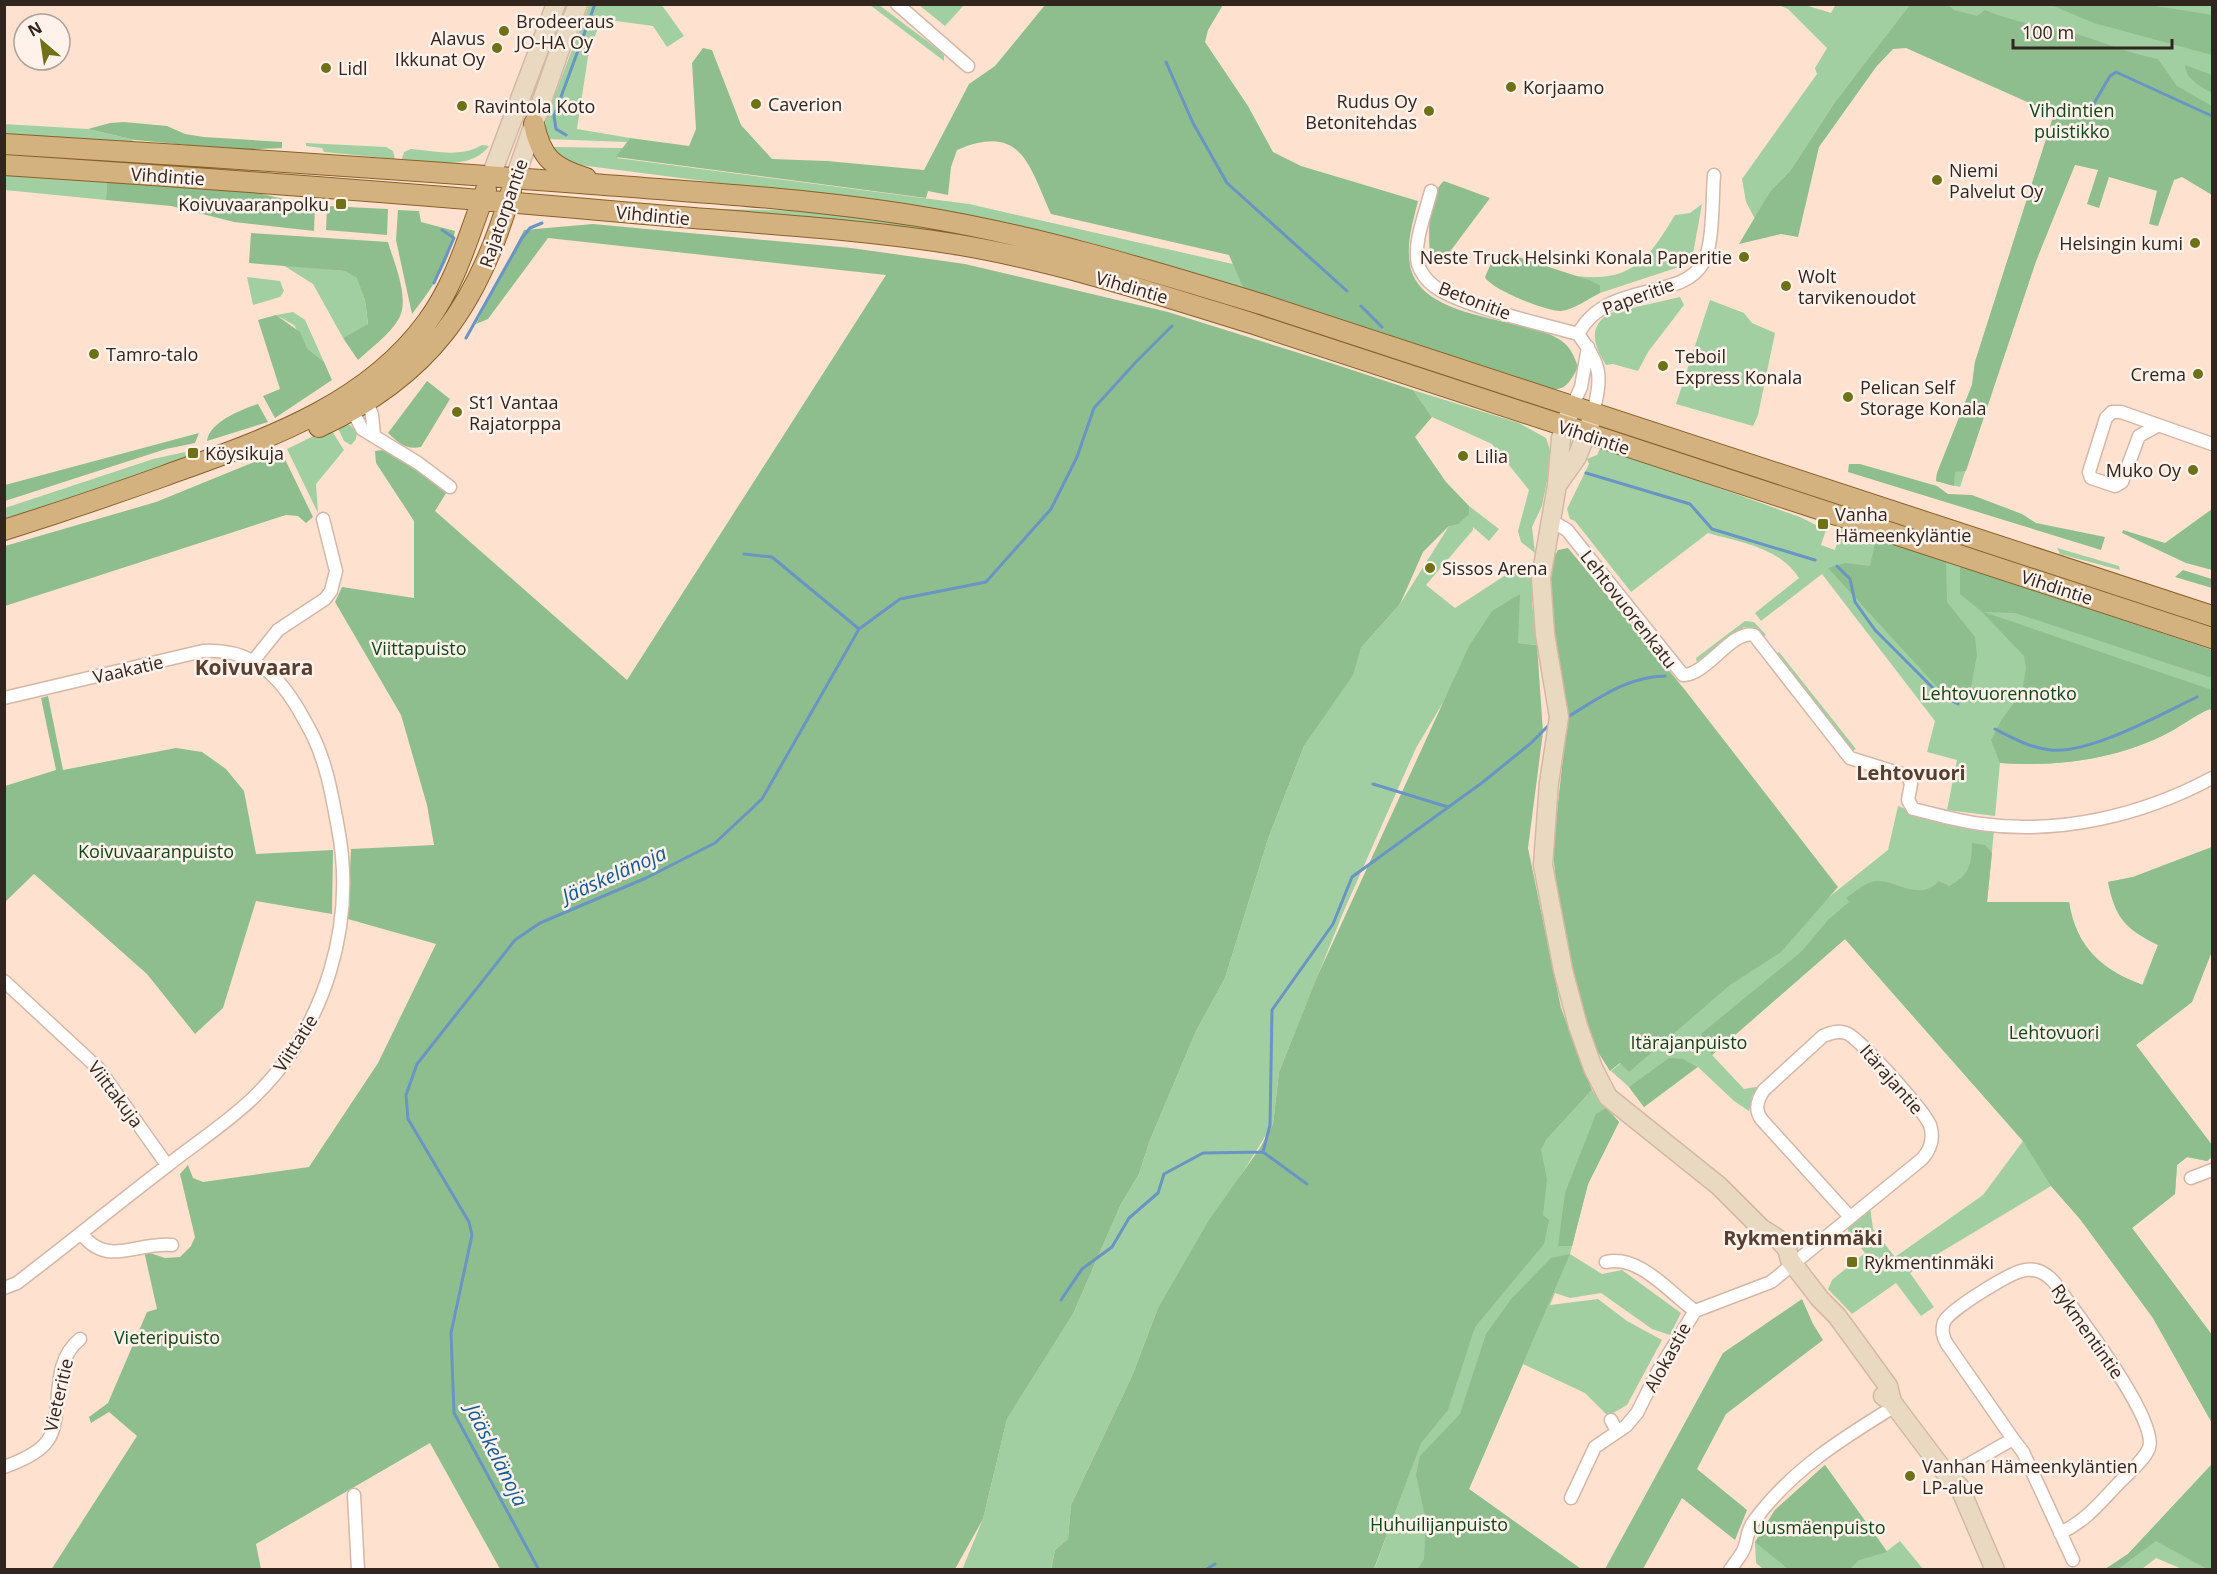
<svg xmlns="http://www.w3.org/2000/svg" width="2217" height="1574" font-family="'Open Sans',sans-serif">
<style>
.green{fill:#a2cfa1}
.forest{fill:#8fbe8e}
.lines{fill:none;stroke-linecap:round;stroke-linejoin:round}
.stream{stroke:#6895c3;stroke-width:3}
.street-casing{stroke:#d4b7a6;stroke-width:15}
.secondary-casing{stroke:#d4b7a6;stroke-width:21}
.primary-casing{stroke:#886027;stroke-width:22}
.street{stroke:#fff;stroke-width:12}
.secondary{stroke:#e9d9c0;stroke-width:18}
.primary{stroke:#d4b280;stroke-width:20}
.poi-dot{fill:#6e7116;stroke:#fef2eb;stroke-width:2}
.labels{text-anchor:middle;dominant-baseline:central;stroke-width:5;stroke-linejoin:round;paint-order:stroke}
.poi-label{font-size:18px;fill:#30251f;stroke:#fef2eb;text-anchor:start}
.park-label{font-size:18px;fill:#134517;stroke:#fef2eb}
.street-label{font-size:18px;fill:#30251f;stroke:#fef2eb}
.neighbourhood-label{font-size:20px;font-weight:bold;fill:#563e30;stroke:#fef2eb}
.water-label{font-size:20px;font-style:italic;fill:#155a94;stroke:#fef2eb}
.quarter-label{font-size:21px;font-weight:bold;fill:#563e30;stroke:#fef2eb}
</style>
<rect width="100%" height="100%" fill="#ffe1d0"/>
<path class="green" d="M661,4L684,36L667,47L653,26L602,19L589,50L577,129L630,138L627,142L546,139V118L589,5Z
M1836,4L2212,5V183L2089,127L2036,261L1960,487L1936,481L1937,473L1972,385L1975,362L2055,112L1886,37L1835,102L1790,171L1771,190L1755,219L1746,202L1742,179L1817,74L1815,68L1827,48L1788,9L1778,5H1805L1831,13Z
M870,5H879L939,50L944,55V61Z
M919,5H964L945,26Z
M4,124L88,129L135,140L124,143L5,134Z
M306,143L386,147L393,151L395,159L324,152L322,148L306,146Z
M482,145L489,146C470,172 428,161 402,159L404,152L411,149C436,151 460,158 482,145Z
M553,147L623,148L617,158L969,204L1233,264L1243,288L1081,240L966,215L572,164L549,150Z
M4,173L107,179L106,200L5,190Z
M1702,204L1693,254L1685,265L1600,293V285L1577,276C1632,283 1649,258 1675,215L1690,213Z
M711,209C752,210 793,209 834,214C996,230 1155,279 1310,330L1309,333L1147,281Z
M283,265L345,271L358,278L365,300L368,325L343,338L313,284Z
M247,277L280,281L284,291L280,297L253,305Z
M1680,297L1684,305L1648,352L1638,371L1613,364L1606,365C1594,346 1587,327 1610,313Z
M1710,300L1744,313L1752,323L1775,333L1758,415L1753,426L1676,404Z
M293,312L305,320L324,362L307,348L294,325L276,315Z
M1413,390L1519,423L1546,438L1552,456L1542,506L1532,527L1535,553L1521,542L1518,531L1529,490L1492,444L1432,417Z
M343,424L350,425L357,431L356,439L351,445L344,441L337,426Z
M330,428L344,450L316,484L318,513L287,449Z
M1601,446L1800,517L1826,530L1821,545L1835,550L1842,527L2212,650V712L2210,709C2193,716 2179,728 2162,736C2112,760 2054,767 2000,763L1995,816L1947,810L1957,760L1927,752L1935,721L1822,574L1761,621L1755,613L1799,578C1779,547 1742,543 1708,533L1631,592L1575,521L1570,519L1567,509L1589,464L1587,459L1597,455Z
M185,452L187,461L5,521V508L153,459Z
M1469,506L1499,529L1489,541L1473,527V530L1426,585L1455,608L1515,569L1535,571L1532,603L1537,645L1518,643L1464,667L1416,748L1343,913L1279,1072L1273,1124L1158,1308L1132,1376L1071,1505L1068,1539L1055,1550L1051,1569L962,1570L983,1519L1007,1419L1073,1314L1121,1204L1139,1174L1150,1140L1196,1031L1225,978L1269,836L1304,746L1352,675L1361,648L1400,604L1449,526L1468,514Z
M2057,548L2119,566L2120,570L2060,554Z
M1745,621L1754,622L1766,635L1763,637L1755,628L1744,627L1697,663L1696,658Z
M1779,652L1856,749L1852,751L1776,654Z
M1898,806L1927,817L1994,830L1987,902H2069C2077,949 2100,969 2142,985L2158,945C2125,929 2115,918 2108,882L2133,877L2212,847V951L2192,1002L2136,1045L2212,1145V1157L2207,1161L2187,1157L2177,1165L2175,1194L2132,1228L2212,1335V1423L2153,1318L2080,1219L2051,1186L1936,1255L1910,1273L1934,1307L1921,1316L1896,1283L1852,1314L1828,1289L1832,1280L1865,1253L1848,1231L1849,1224L1870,1207L1873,1229L1895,1257L1983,1195L2023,1141L1845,939L1712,1055L1744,1089L1762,1086L1753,1094L1749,1111L1734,1101L1698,1067L1644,1107L1629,1087L1611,1071L1888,850Z
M1592,1090L1619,1122L1588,1184L1570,1254L1602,1274L1622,1270L1681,1313L1670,1335L1652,1329L1601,1293L1570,1298L1555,1293L1550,1305L1598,1299L1627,1321L1662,1340L1627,1405L1608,1416L1585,1393L1523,1364L1469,1489L1581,1569L1374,1570L1436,1400L1524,1180L1547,1139Z
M2212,1464L2177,1551L2207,1569H2182L2156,1558L2142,1569L2105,1570L2128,1554Z
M1825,1465L1887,1551L1900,1541L1923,1569H1763L1756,1563L1755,1542L1775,1510Z"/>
<path class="forest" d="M1045,5H1223L1208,30L1205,42L1248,106L1273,152L1301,166L1418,201C1413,222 1406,243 1410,265C1419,319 1518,317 1557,338C1569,344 1574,355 1578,367C1565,393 1560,392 1533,384L1243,288L1229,255L1051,214C1029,166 1022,122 957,150L951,167L948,195L928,191L926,198L616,157L630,138L689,146L696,129L692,63L703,48L712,50L741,125L772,159L827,161L924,170L969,84L995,66Z
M1910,5H1948L1954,10L1977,16L1985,10C2016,23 2047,27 2079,35C2106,43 2131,54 2158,59L2177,86L2212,106V195L2182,177L2174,180L2158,226L2149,224L2157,191L2109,177L2099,208L2087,204L2098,170L2075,165L2036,261L1966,471L1955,472L1954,486L1936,481L1937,473L1972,385L1975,362L2054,114L1906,48L1893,49L1876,67L1819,147L1798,237L1781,234L1739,244L1771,190L1790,171L1835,102Z
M2051,5H2150L2212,15V55L2094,23Z
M2185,65L2212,75V93C2202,87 2185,79 2185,65Z
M124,122L167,126L185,134L204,137L282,142V148L240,150L135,140L88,129L110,123Z
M107,179L240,189L315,206L314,231L234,222L171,206L106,200Z
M1444,181L1490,198L1446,257L1430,260C1429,239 1426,196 1444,181Z
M327,206L388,209L387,235L326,230Z
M398,210L419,211L421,222L455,231C449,265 432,288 412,314L396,240Z
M593,224L851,248L965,264L1168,312L1334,364L1413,390L1432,417L1415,437L1446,482L1469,506V514L1458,524L1449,526L1423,552L1400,604L1361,648L1353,675L1304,746L1269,836L1225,978L1196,1031L1150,1140L1139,1174L1121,1204L1073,1314L1007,1419L983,1519L955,1569H500L430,1443L256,1544L261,1569L51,1570L137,1436L109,1412L91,1423L89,1417L108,1403L147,1312L157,1309L144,1251L165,1258L180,1257L191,1246L195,1237L180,1174L188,1165L193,1178L203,1182L309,1167L378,1063L436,944L348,919L351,849L434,845L427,805L401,715L335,602L342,587L414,598V521L376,463L375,451L383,450L448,490L435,511L627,680L886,275L548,238L488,319L476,324L524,230Z
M251,233L388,242C394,263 411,300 398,320C389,335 371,348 358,360L343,338L368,324L365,300L357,278L345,271L249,263Z
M1495,254L1518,257L1589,280L1600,285V293C1588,299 1575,309 1561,311C1548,312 1490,289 1485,277Z
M276,315L300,332L307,348L324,362L332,380L275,418L263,396L280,389L258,320Z
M427,381L450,399L421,447C405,450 399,443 388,433Z
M258,404L268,422L207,441C209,422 242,409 258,404Z
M199,433L195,443L166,449L5,501V485Z
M281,451L313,517L306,523L298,516L286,515L5,606V546L156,502Z
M1849,464H1860L1937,486L1948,494L1972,495L2022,514L2036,523L2105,537L2101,550L1848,472Z
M2212,509V570L2186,563L2122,533L2123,530L2165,543Z
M1876,538L1946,562L1947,602L1975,637L1977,655L1970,692L1963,703L1938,688L1828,568L1845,563L1870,566Z
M1568,548L1685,690L1838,887L1781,952L1730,985L1629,1072L1620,1063L1610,1071L1589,1038L1569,957L1556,883L1553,851L1565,738V714L1552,627L1548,568L1558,550Z
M1960,566L2212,650V678L2015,613L1984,612L2212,690V712L2210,709C2193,716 2179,728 2162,736C2112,760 2054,767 2000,763L1991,740L2002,719L2022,692L2026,668L2024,656L1982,612L1960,594Z
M2183,570L2212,579V588L2175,577Z
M1520,594L1518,643L1537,645L1543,732L1528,848L1561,1008L1592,1090L1547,1139L1541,1150L1547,1179L1543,1215L1549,1220L1544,1244L1475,1327L1448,1410L1421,1443L1374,1569L1051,1570L1055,1550L1068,1539L1071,1505L1132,1376L1158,1308L1209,1220L1260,1148L1273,1124L1279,1072L1317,977L1469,646L1492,611Z
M48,696L63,770L176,748L202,752L226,769L244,791L256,854L333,850L332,914L256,901L223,1008L195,1034L147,974L34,874L5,902V786L56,770L41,698Z
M1972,843L1985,845L1992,853L1987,902H2069C2076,947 2102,970 2143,985L2158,945C2125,928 2116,919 2108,882L2133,877L2212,847V951L2192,1002L2136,1045L2212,1145V1157L2207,1161L2187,1157L2177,1165L2175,1194L2132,1228L2212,1335V1423L2153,1318L2080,1219L2051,1186L2023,1141L1845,939L1712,1055L1700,1040L1702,1033L1802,951L1828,920L1849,902L1846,898C1855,892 1869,879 1880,881C1901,883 1920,901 1939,881L1949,886C1969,876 1972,864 1972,843Z
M1669,1058L1683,1059L1697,1067L1644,1107L1629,1087Z
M1606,1108L1619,1122L1588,1184L1572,1246H1558L1565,1193L1596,1114Z
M1570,1254L1469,1489L1581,1569H1418L1424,1559L1426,1521L1416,1475L1420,1456L1460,1414L1486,1334L1511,1299L1551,1258Z
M1802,1299L1813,1324L1823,1340L1726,1414L1697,1469L1747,1510L1735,1540L1682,1498L1643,1569H1605L1723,1353Z
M2212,1464V1569H2207L2156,1541L2118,1569H2105L2128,1554Z
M1825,1465L1887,1552L1859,1560L1850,1569H1788L1755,1542L1775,1510Z"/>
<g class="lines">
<path class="stream" d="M1166,62L1193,123L1227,183L1347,291
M2086,117L2110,76L2116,72L2212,116
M566,135L556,129L554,116L595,4
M434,283L454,238L442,230
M1361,306L1382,327
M466,338L522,238L530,228L542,223
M1586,473L1690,504L1712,529L1815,560
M744,554L772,557L859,629
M1837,566L1850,579L1855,602L1875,630L1937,692L1958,704
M1566,718C1596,700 1628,676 1665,676
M1995,729C2013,738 2030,748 2051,750C2090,754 2161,714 2197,697
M1373,784L1448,807
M1263,1152L1307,1184
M1061,1300L1082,1269L1112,1247L1129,1218L1158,1193L1164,1174L1203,1153L1263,1152L1270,1125L1272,1010L1333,924L1352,877L1483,782L1531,743L1548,726
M539,1570L454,1413L451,1333L472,1235L469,1222L408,1119L406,1095L417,1064L515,940L540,923L646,878L715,843L762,799L859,629L900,599L986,582L1051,509L1077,457L1094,408L1135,363L1172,326
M1205,1570L1215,1564"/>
<g class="street-casing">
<path id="street" d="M897,4L968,66
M1431,191C1426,212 1413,242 1418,264C1420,272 1427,281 1434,286C1460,306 1543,324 1578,334
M365,396L372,415L374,435
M349,404L362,429L418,463L450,487
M1572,407L1581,387L1588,347
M1593,414C1602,374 1602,367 1578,334C1608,279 1681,302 1703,263C1714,245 1712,197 1714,175
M2157,426L2139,436L2122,482L2115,486L2091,478L2089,472L2106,418L2112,412H2121L2212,444
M1550,520L1567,530L1683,675C1707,675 1732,629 1754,635L1850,758L1908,776L1911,784L1908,800L1913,809C1935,814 1958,821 1981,824C2060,835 2143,815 2212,778
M254,660L278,630L325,599L331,591L336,571L323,519
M4,698L203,651C264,648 288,688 313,736C327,765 332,796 338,828C356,923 326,1026 256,1095C230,1121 197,1142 168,1165C117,1204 68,1244 17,1283L4,1288
M4,981L99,1069L167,1165
M2191,1178L2212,1170
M81,1233C107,1268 135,1242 172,1245
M1606,1262C1639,1254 1670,1293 1695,1311
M1611,1420L1617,1431
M2013,1439L2023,1452L2073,1560
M4,1467C18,1462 35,1455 45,1444C67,1420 46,1366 80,1339
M1948,1476L2013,1439L1947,1344C1943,1337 1941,1331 1944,1322C1949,1310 2007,1275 2021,1271C2034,1267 2045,1272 2054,1282C2072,1308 2159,1419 2149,1448C2144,1461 2126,1475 2116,1486C2098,1505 2084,1522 2060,1533
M354,1495L358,1570
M1571,1498L1595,1447L1626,1426L1637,1413L1657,1373L1695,1311L1771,1282L1922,1159C1931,1149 1934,1137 1930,1125C1924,1111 1858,1036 1846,1033C1838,1030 1830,1033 1823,1036L1764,1090C1757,1100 1754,1110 1762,1120L1850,1217
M1730,1570C1735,1562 1743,1554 1745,1546C1748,1536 1747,1530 1754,1521C1791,1470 1843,1438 1895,1406"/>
</g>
<g class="secondary-casing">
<path id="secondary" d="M491,176L556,4
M515,178L559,52L578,4
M1569,414L1561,438L1557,485L1541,578L1545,634L1559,717L1549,783L1543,865L1563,970L1578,1026L1593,1068L1608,1097L1719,1186L1761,1228L1778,1239L1787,1249L1790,1260L1820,1299L1837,1316L1888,1386L1892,1402
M1558,484L1577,457L1591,421
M1883,1396L1892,1402L1950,1479L1959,1486L1995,1570"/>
</g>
<g class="primary-casing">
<path id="primary" d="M534,124C541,158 553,168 586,178
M4,144C196,156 388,168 579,183C692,192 806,198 917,216C1035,235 1150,270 1264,305L2212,616
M4,165C218,179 431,195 644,214C749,223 856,228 960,245C1060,262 1157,294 1254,324L2212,638
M319,427C429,376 478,306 511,192
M4,530C58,513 111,495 164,476C260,441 364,408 427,322C457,281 468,236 486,190"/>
</g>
<use href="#street" class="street"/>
<use href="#secondary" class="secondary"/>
<use href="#primary" class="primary"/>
</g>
<g class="poi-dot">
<circle cx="504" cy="31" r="6"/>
<circle cx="497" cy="48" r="6"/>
<circle cx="326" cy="68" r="6"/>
<circle cx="1511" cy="87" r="6"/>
<circle cx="756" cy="104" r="6"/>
<circle cx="462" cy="106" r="6"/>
<circle cx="1429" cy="111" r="6"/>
<circle cx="1937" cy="180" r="6"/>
<rect x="335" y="198" width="12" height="12" rx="3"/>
<circle cx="2195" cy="243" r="6"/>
<circle cx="1744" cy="257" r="6"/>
<circle cx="1786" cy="286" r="6"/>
<circle cx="94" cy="354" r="6"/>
<circle cx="1663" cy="366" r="6"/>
<circle cx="2198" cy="374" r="6"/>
<circle cx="1848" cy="397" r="6"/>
<circle cx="457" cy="412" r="6"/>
<rect x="187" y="447" width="12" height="12" rx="3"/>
<circle cx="1463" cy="456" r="6"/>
<circle cx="2193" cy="470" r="6"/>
<rect x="1817" y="518" width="12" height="12" rx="3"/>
<circle cx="1430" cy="568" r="6"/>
<rect x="1846" y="1256" width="12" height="12" rx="3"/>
<circle cx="1910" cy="1476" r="6"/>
</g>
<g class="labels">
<g class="poi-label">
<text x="516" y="21">Brodeeraus<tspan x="516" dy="21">JO-HA Oy</tspan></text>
<text x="485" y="38" text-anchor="end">Alavus<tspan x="485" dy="21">Ikkunat Oy</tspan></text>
<text x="338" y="68">Lidl</text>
<text x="1523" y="87">Korjaamo</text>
<text x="1417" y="101" text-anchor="end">Rudus Oy<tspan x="1417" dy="21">Betonitehdas</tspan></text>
<text x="768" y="104">Caverion</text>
<text x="474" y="106">Ravintola Koto</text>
<text x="1949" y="170">Niemi<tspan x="1949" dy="21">Palvelut Oy</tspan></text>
<text x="329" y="204" text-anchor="end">Koivuvaaranpolku</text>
<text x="2183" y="243" text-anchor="end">Helsingin kumi</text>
<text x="1732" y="257" text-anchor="end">Neste Truck Helsinki Konala Paperitie</text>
<text x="1798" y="276">Wolt<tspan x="1798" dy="21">tarvikenoudot</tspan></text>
<text x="106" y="354">Tamro-talo</text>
<text x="1675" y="356">Teboil<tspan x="1675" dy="21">Express Konala</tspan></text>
<text x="2186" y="374" text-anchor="end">Crema</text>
<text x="1860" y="387">Pelican Self<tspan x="1860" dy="21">Storage Konala</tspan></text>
<text x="469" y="402">St1 Vantaa<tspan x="469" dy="21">Rajatorppa</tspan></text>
<text x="205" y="453">Köysikuja</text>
<text x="1475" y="456">Lilia</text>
<text x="2181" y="470" text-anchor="end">Muko Oy</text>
<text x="1835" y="514">Vanha<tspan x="1835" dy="21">Hämeenkyläntie</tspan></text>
<text x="1442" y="568">Sissos Arena</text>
<text x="1864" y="1262">Rykmentinmäki</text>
<text x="1922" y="1466">Vanhan Hämeenkyläntien<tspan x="1922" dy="21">LP-alue</tspan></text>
</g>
<g class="park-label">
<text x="2072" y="110">Vihdintien<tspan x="2072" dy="21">puistikko</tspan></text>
<text x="419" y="648">Viittapuisto</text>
<text x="1999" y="693">Lehtovuorennotko</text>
<text x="156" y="851">Koivuvaaranpuisto</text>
<text x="2054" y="1032">Lehtovuori</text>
<text x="1689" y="1042">Itärajanpuisto</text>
<text x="167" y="1337">Vieteripuisto</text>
<text x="1439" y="1524">Huhuilijanpuisto</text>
<text x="1819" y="1527">Uusmäenpuisto</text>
</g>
<g class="street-label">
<text transform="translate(168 176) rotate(4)">Vihdintie</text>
<text transform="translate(503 213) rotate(-71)">Rajatorpantie</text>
<text transform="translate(653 215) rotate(5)">Vihdintie</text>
<text transform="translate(1132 287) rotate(16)">Vihdintie</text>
<text transform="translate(1638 296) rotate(-20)">Paperitie</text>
<text transform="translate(1475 300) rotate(21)">Betonitie</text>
<text transform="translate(1594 437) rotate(18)">Vihdintie</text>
<text transform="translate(2057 587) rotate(18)">Vihdintie</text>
<text transform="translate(1629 609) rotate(52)">Lehtovuorenkatu</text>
<text transform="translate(128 669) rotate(-13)">Vaakatie</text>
<text transform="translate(295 1043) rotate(-57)">Viittatie</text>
<text transform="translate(1892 1079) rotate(49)">Itärajantie</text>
<text transform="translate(116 1094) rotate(53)">Viittakuja</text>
<text transform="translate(2088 1331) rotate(55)">Rykmentintie</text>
<text transform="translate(1667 1357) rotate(-61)">Alokastie</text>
<text transform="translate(58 1395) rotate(-77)">Vieteritie</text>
</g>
<g class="neighbourhood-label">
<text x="1911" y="772">Lehtovuori</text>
<text x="1803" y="1237">Rykmentinmäki</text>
</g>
<g class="water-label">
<text transform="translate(614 874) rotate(-24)">Jääskelänoja</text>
<text transform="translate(497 1455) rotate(63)">Jääskelänoja</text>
</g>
<g class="quarter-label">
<text x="254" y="667">Koivuvaara</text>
</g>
</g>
<rect width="2217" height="1574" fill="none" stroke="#30251f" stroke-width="12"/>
<g transform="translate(42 42) rotate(331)"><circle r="28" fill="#fef2eb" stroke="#aca099" stroke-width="1.5"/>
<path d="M0-4.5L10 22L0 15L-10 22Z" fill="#6e7116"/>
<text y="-9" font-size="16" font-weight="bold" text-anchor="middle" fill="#30251f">N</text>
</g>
<path d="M2013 39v9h159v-9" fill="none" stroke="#30251f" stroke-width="3"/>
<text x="2022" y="39" font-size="18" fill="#30251f" stroke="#fef2eb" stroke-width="4.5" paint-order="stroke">100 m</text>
</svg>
